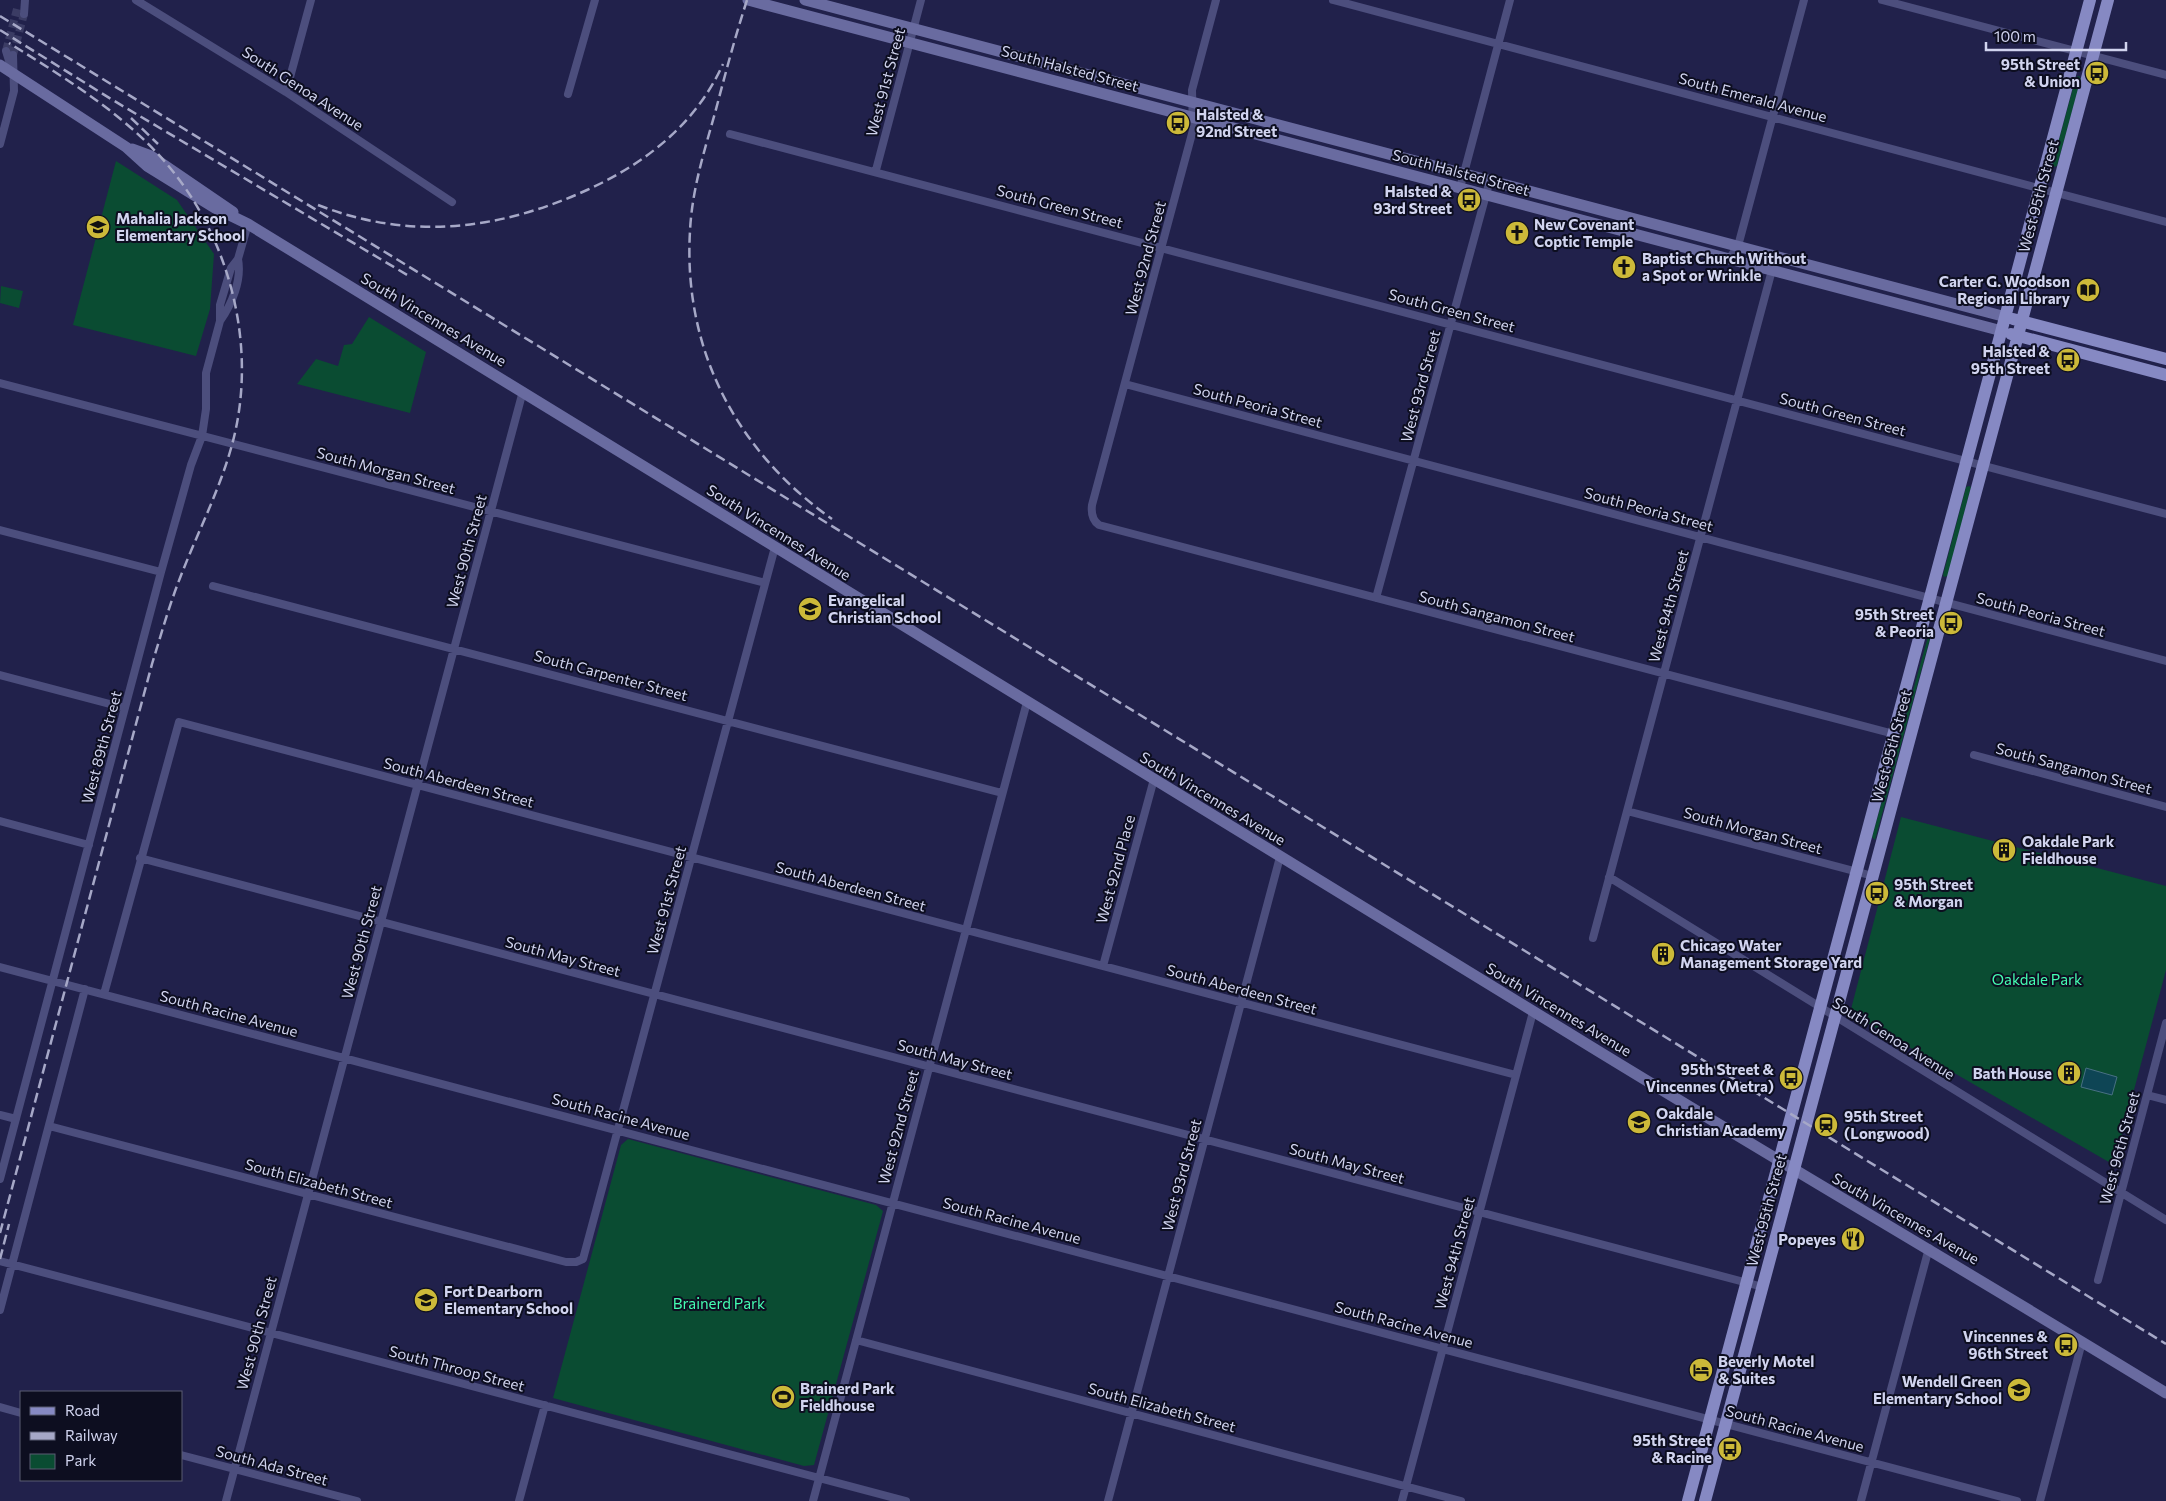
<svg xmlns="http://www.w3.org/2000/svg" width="2166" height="1501" font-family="Commissioner,sans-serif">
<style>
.green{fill:#0a4c32}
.water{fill:#0e4555;stroke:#487083}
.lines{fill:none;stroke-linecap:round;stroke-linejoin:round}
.street-tunnel{stroke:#3b3c64;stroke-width:8;stroke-dasharray:8 4;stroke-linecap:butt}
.street{stroke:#4c4e7d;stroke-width:8}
.secondary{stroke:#696ba0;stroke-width:11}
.primary{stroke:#8689c3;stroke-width:12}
.rail{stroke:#a6a8c7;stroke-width:2.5;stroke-dasharray:10 5;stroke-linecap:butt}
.labels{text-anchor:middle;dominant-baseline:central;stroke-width:4;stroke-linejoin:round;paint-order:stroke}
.poi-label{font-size:15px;font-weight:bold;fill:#d1d4ef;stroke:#0d0e20;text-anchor:start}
.street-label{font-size:15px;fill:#d1d4ef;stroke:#0d0e20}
.park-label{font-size:15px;fill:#44feb2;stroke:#0d0e20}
</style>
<rect width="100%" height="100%" fill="#21214b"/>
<path class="green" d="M2079,76L2081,79L2057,166L2054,167L2052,165L2076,77Z
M116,161L177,200L214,254L210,309L196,356L73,325Z
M1,286L23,291L19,308L0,303Z
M369,317L426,352L410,413L297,384L316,359L338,366L344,345L352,344Z
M1969,486L1971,487L1948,576L1944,577L1943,575L1966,487Z
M1929,633L1931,635L1875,840L1872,837Z
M1901,817L2166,886V970L2114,1165L1850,1013Z
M628,1139L876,1205L883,1211L814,1465L804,1466L553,1398L621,1145Z"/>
<path class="water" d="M2086,1068L2117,1077L2112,1095L2081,1087Z"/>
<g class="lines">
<path class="street-tunnel" d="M6,51L17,9
M13,55L24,14"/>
<path class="street" d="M136,0L286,92L452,202
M1216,0L1192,90L1193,130L1092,505C1091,513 1092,520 1099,525L1894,734
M1333,0L2166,222
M1882,0L2166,75
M24,14L25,0
M6,51L11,67
M286,92L311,0
M568,94L595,0
M730,134L2166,514
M0,144L14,91L13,55
M876,170L921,0
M1460,188L1510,0
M1729,259L1738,246L1804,0
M220,321C232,304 242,280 238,259
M0,383L765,583
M1125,384L2166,661
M0,530L161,572
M213,586L1002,793
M1376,598L1490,180
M0,675L125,708
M1974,755L2166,807
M1627,811L1873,876
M0,821L89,845
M140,858L1763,1287
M1609,877L2166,1220
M1593,938L1772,270L1766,253
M1103,966L1154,779
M0,967L2017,1501
M104,994L179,722L1516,1075
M2147,1095L2166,1100
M0,1115L16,1119
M49,1126L566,1262H576L583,1259L775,547
M0,1179L161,572L191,465L202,436L206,409V373L220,321V305L231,268L238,259L248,224
M0,1261L906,1501
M2098,1280L2166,1023
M0,1310L85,989
M856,1340L1461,1501
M0,1407L21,1413
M181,1455L357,1501
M226,1501L523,391
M519,1501L545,1405
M813,1501L1027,702
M1108,1501L1280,857
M1402,1501L1533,1012
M1861,1501L1929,1248
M2040,1501L2082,1342"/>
<path class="secondary" d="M748,0L2002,331
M805,0L2006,317
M0,65L126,147L147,166L215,208L248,224C689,491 1127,763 1567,1032C1765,1154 1967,1271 2166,1393
M132,149L151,156L233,212"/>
<path class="primary" d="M2013,319L2166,359
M2011,334L2166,375
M1688,1501L2090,0
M1705,1501L2108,0"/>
<path class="rail" d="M747,0C735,37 725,75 715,113C704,152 692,190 690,231C683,349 736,451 832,519
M0,16L2166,1344
M0,30L111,99L409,276
M131,118L158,144
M318,205C410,241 499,230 587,190C646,163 696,124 723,64
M0,1233L152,664C161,635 169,606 180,578C198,531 222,486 234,437C258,338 226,226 157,153C115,108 60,75 9,43
M0,1259L9,1224"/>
</g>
<defs>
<g id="bus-disc" transform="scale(1.25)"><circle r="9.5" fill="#ccb939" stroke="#0d0e20"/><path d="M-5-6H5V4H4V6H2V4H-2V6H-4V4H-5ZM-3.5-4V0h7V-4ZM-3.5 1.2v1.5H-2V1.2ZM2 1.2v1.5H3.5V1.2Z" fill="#111"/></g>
<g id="school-disc" transform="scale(1.25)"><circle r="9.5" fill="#ccb939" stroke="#0d0e20"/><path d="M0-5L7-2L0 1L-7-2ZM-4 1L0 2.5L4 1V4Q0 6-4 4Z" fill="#111"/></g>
<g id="church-disc" transform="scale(1.25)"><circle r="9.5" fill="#ccb939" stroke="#0d0e20"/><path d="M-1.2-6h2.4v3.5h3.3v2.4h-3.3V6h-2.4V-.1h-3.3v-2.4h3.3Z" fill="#111"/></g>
<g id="library-disc" transform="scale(1.25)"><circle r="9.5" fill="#ccb939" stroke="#0d0e20"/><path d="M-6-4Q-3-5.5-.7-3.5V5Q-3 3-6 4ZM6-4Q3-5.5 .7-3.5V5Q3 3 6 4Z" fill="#111"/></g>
<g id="building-disc" transform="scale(1.25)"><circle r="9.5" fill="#ccb939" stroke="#0d0e20"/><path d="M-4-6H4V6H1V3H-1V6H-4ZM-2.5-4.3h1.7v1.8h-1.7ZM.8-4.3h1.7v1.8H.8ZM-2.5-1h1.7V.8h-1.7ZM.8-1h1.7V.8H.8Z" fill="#111"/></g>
<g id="station-disc" transform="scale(1.25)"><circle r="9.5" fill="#ccb939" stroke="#0d0e20"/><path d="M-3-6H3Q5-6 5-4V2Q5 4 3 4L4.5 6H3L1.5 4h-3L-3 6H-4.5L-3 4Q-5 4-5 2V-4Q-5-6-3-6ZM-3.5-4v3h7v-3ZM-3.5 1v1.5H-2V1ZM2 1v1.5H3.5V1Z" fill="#111"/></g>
<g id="restaurant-disc" transform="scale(1.25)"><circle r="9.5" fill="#ccb939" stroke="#0d0e20"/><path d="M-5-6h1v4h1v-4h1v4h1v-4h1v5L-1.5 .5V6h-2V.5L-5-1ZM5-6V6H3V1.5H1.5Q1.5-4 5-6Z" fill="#111"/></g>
<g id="hotel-disc" transform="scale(1.25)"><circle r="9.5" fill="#ccb939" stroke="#0d0e20"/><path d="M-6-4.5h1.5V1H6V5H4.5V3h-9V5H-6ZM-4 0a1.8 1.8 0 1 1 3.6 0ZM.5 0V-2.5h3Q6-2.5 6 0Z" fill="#111"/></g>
<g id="stadium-disc" transform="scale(1.25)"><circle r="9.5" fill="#ccb939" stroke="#0d0e20"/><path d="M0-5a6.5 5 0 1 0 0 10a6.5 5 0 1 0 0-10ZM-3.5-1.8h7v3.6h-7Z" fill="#111"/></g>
</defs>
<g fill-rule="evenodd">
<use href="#bus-disc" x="2097" y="73"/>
<use href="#bus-disc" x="1178" y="123"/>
<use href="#bus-disc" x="1469" y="200"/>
<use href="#school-disc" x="98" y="227"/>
<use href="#church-disc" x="1517" y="233"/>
<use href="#church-disc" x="1624" y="267"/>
<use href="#library-disc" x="2088" y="290"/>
<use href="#bus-disc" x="2068" y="360"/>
<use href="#school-disc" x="810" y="609"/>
<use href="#bus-disc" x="1951" y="623"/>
<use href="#building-disc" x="2004" y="850"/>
<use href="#bus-disc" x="1877" y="893"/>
<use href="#building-disc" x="1663" y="954"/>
<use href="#building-disc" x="2069" y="1073"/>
<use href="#bus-disc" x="1791" y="1078"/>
<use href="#school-disc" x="1639" y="1122"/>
<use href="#station-disc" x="1826" y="1125"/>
<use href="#restaurant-disc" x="1853" y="1239"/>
<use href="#school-disc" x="426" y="1300"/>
<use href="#bus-disc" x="2066" y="1345"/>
<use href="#hotel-disc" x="1701" y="1370"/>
<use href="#school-disc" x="2019" y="1390"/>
<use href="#stadium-disc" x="783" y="1397"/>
<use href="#bus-disc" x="1730" y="1449"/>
</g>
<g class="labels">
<g class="poi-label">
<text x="2080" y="64" text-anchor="end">95th Street<tspan x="2080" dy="17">&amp; Union</tspan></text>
<text x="1196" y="114">Halsted &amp;<tspan x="1196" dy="17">92nd Street</tspan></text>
<text x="1452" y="191" text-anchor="end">Halsted &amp;<tspan x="1452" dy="17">93rd Street</tspan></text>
<text x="116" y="218">Mahalia Jackson<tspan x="116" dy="17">Elementary School</tspan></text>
<text x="1534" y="224">New Covenant<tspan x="1534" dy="17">Coptic Temple</tspan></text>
<text x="1642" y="258">Baptist Church Without<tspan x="1642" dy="17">a Spot or Wrinkle</tspan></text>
<text x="2070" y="281" text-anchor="end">Carter G. Woodson<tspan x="2070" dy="17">Regional Library</tspan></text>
<text x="2050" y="351" text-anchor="end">Halsted &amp;<tspan x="2050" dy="17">95th Street</tspan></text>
<text x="828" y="600">Evangelical<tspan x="828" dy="17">Christian School</tspan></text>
<text x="1934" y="614" text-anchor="end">95th Street<tspan x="1934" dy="17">&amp; Peoria</tspan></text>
<text x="2022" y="841">Oakdale Park<tspan x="2022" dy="17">Fieldhouse</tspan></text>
<text x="1894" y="884">95th Street<tspan x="1894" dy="17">&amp; Morgan</tspan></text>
<text x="1680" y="945">Chicago Water<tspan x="1680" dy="17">Management Storage Yard</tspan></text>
<text x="1774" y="1069" text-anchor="end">95th Street &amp;<tspan x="1774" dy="17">Vincennes (Metra)</tspan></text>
<text x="2052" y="1073" text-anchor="end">Bath House</text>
<text x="1656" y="1113">Oakdale<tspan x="1656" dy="17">Christian Academy</tspan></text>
<text x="1844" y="1116">95th Street<tspan x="1844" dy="17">(Longwood)</tspan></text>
<text x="1836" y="1239" text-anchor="end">Popeyes</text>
<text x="444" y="1291">Fort Dearborn<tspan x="444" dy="17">Elementary School</tspan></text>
<text x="2048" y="1336" text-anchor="end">Vincennes &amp;<tspan x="2048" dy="17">96th Street</tspan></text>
<text x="1718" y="1361">Beverly Motel<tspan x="1718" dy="17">&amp; Suites</tspan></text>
<text x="2002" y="1381" text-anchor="end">Wendell Green<tspan x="2002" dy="17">Elementary School</tspan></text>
<text x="800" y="1388">Brainerd Park<tspan x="800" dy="17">Fieldhouse</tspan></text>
<text x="1712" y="1440" text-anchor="end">95th Street<tspan x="1712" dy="17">&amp; Racine</tspan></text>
</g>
<g class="street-label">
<text transform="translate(1070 68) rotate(15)">South Halsted Street</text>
<text transform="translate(885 82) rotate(-75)">West 91st Street</text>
<text transform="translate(303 88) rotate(33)">South Genoa Avenue</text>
<text transform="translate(1753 97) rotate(15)">South Emerald Avenue</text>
<text transform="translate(1461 172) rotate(15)">South Halsted Street</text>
<text transform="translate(2038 196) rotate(-75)">West 95th Street</text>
<text transform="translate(1060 206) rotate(15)">South Green Street</text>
<text transform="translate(1145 258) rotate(-75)">West 92nd Street</text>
<text transform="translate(1452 310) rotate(15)">South Green Street</text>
<text transform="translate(434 319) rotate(31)">South Vincennes Avenue</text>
<text transform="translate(1420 386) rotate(-75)">West 93rd Street</text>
<text transform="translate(1258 405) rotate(15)">South Peoria Street</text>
<text transform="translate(1843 414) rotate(15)">South Green Street</text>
<text transform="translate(386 470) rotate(15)">South Morgan Street</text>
<text transform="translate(1649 509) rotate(15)">South Peoria Street</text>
<text transform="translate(779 532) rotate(32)">South Vincennes Avenue</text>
<text transform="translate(466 551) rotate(-75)">West 90th Street</text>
<text transform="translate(1668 606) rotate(-75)">West 94th Street</text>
<text transform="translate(2041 614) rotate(15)">South Peoria Street</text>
<text transform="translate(1497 616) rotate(15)">South Sangamon Street</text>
<text transform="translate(611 675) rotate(15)">South Carpenter Street</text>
<text transform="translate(1891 746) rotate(-75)">West 95th Street</text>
<text transform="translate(101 747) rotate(-75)">West 89th Street</text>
<text transform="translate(2074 768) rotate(15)">South Sangamon Street</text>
<text transform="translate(459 782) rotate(15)">South Aberdeen Street</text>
<text transform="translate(1213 798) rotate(31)">South Vincennes Avenue</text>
<text transform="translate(1753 830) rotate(15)">South Morgan Street</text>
<text transform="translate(1115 869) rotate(-75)">West 92nd Place</text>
<text transform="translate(851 886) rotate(15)">South Aberdeen Street</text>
<text transform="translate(666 900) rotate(-75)">West 91st Street</text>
<text transform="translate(361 942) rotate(-75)">West 90th Street</text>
<text transform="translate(563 956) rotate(15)">South May Street</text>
<text transform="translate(1242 989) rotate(15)">South Aberdeen Street</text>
<text transform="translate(1559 1009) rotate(31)">South Vincennes Avenue</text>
<text transform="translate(229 1013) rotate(15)">South Racine Avenue</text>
<text transform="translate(1894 1038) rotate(32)">South Genoa Avenue</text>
<text transform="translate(955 1059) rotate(15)">South May Street</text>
<text transform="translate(621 1116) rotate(15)">South Racine Avenue</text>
<text transform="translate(898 1127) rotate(-75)">West 92nd Street</text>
<text transform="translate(2119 1148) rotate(-75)">West 96th Street</text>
<text transform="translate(1347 1163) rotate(15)">South May Street</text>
<text transform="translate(1181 1175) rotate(-75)">West 93rd Street</text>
<text transform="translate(319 1183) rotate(15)">South Elizabeth Street</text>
<text transform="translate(1766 1210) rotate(-75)">West 95th Street</text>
<text transform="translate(1906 1218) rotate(30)">South Vincennes Avenue</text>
<text transform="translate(1012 1220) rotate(15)">South Racine Avenue</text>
<text transform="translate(1454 1253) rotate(-75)">West 94th Street</text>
<text transform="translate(1404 1324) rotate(15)">South Racine Avenue</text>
<text transform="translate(256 1333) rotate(-75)">West 90th Street</text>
<text transform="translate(457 1368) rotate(15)">South Throop Street</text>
<text transform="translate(1162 1407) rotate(15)">South Elizabeth Street</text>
<text transform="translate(1795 1428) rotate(15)">South Racine Avenue</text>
<text transform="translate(272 1465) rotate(15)">South Ada Street</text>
</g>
<g class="park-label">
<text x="2037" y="979">Oakdale Park</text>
<text x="719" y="1303">Brainerd Park</text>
</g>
</g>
<rect x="20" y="1391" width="162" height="90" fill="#0d0e20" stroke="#5b5d73"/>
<rect x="30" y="1407" width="25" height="8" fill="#8689c3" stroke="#5b5d73"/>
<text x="65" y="1416" font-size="15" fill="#d1d4ef">Road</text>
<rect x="30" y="1432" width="25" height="8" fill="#a6a8c7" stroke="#5b5d73"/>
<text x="65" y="1441" font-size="15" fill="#d1d4ef">Railway</text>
<rect x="30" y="1454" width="25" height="15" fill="#0a4c32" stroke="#5b5d73"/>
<text x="65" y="1466" font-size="15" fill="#d1d4ef">Park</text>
<path d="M1986 42v8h140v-8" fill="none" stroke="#d1d4ef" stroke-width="2.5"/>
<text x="1994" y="42" font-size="15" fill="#d1d4ef" stroke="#0d0e20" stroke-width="4" paint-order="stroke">100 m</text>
</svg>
